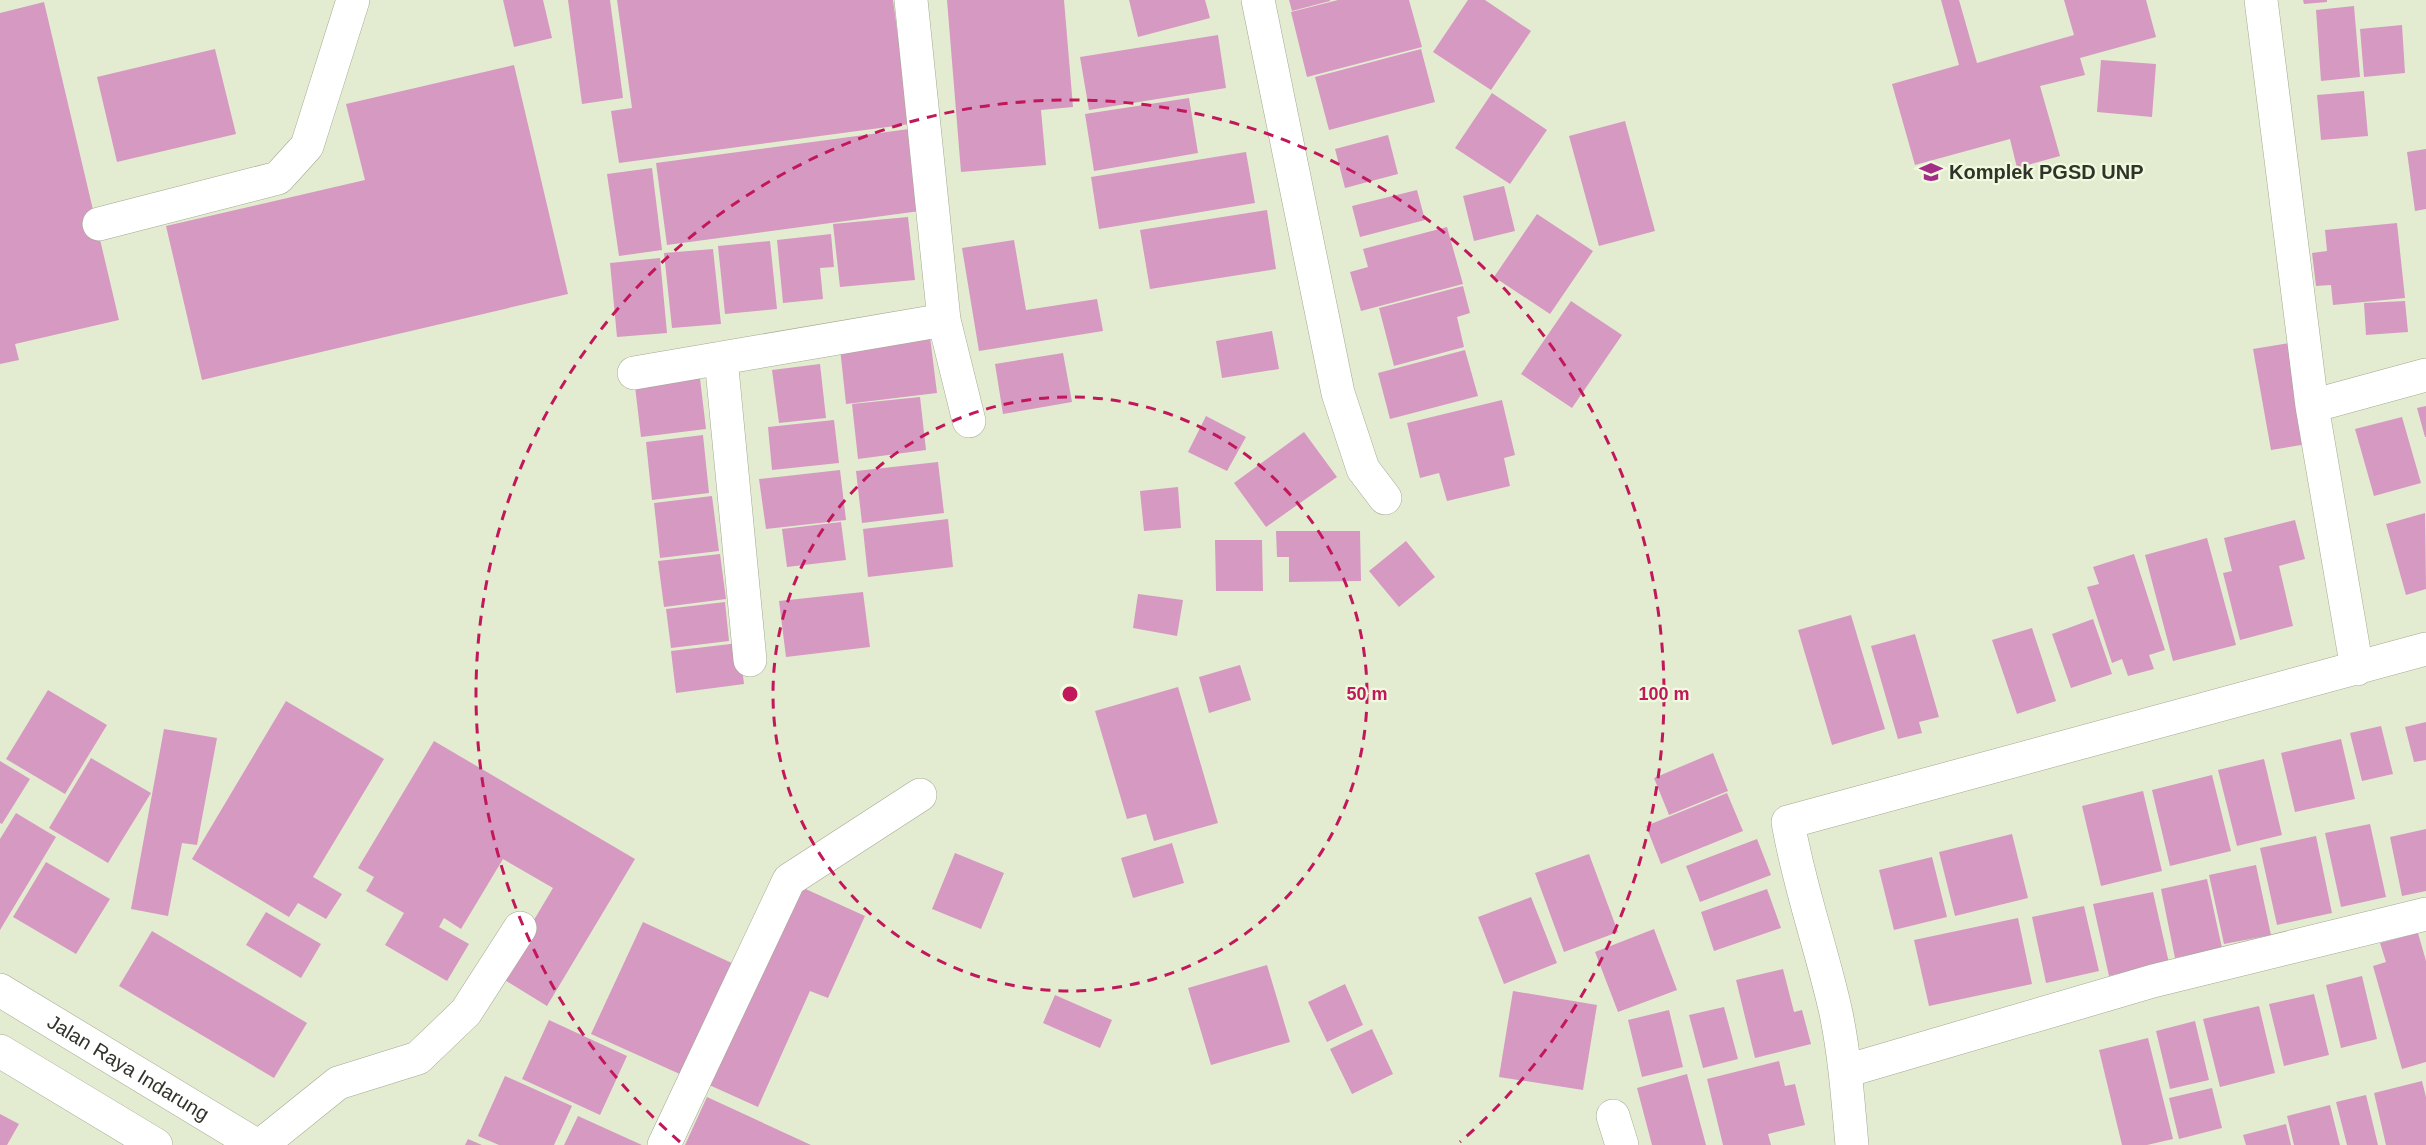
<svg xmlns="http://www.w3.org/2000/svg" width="2426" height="1145" font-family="Arial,sans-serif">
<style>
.building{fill:#d699c2}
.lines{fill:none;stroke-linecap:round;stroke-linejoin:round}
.minor-casing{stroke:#a1a990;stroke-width:34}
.highway-casing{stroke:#a1a990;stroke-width:34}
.minor{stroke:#fff;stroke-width:33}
.highway{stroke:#fff;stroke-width:33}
.ring{fill:none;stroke:#c2185b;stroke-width:3;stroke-dasharray:10 8}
.labels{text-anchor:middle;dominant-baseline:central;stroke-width:4.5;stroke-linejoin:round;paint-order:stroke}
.poi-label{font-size:20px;font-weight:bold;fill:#303329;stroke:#f0fade;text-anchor:start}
.street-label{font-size:20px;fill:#303329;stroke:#f0fade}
.centre{fill:#c2185b;stroke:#f0fade;stroke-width:3}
.ring-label{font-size:18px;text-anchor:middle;font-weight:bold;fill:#c2185b;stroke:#f0fade;stroke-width:4.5;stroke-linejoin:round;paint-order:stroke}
</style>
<rect width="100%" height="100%" fill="#e3ecd1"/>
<path class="building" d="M503,0H543L552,38L514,47Z
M568,0H610L623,98L582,104Z
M617,0H893L910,124L619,163L611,111L632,108Z
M947,0H1064L1073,107L1041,110L1046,165L961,172Z
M1129,0H1205L1210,18L1138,37Z
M1289,0H1330V1L1292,11Z
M1338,0H1409L1422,47L1307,77L1291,12Z
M1468,0H1485L1531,31L1491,90L1433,52Z
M1941,0H1959L1977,63L2074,35L2064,0H2146L2156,37L2080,58L2085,75L2040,86L2060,156L2017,168L2010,139L1915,165L1892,84L1959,65Z
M2303,0H2327V2L2304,4Z
M44,2L119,320L15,344L19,360L0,364V13Z
M2354,6L2360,77L2321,81L2316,10Z
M2402,25L2405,73L2364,77L2360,29Z
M1218,35L1226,88L1089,110L1080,57Z
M215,49L236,134L117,162L97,77Z
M1421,49L1435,102L1329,130L1315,77Z
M2101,60L2156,64L2152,117L2097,112Z
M514,65L568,294L202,380L166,226L365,180L346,104Z
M2364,91L2368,136L2321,140L2317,95Z
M1492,93L1547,130L1510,184L1455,148Z
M1189,98L1198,153L1094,171L1085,114Z
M1625,121L1655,231L1599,246L1569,136Z
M909,129L920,211L667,245L656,163Z
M1388,135L1398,174L1345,188L1335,149Z
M2426,149V209L2415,211L2407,152Z
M1246,152L1255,203L1099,229L1091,177Z
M652,168L662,250L619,256L607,174Z
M1504,186L1515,231L1474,241L1463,196Z
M1417,190L1425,220L1360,237L1352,206Z
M1267,210L1276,269L1150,289L1140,230Z
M1537,214L1593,251L1550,314L1494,277Z
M908,217L915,280L840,287L833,224Z
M2397,223L2405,298L2333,305L2331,285L2316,286L2312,253L2327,251L2325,230Z
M1447,227L1463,284L1361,311L1350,272L1368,267L1363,249Z
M831,234L834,267L820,268L823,299L783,303L777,240Z
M1014,240L1026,310L1097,299L1103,331L979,351L962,248Z
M770,241L777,309L725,314L718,246Z
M713,249L721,324L672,328L664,253Z
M660,258L667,333L617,337L610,263Z
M1463,286L1470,313L1457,317L1464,347L1394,366L1379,308Z
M1571,301L1622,335L1572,408L1521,374Z
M2405,301L2408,332L2366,335L2364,303Z
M1272,331L1279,369L1222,378L1216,341Z
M930,337L937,393L846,404L840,348Z
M2290,343L2307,444L2271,450L2253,349Z
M1465,350L1478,396L1390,419L1378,373Z
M1063,353L1072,402L1003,414L995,364Z
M820,364L826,418L779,423L772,370Z
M699,370L706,429L641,437L634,378Z
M920,397L926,450L858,459L852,404Z
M1502,400L1515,455L1504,458L1510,486L1447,501L1439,473L1420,478L1407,423Z
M2426,406V437H2425L2417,408Z
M1206,416L1246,437L1227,471L1188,452Z
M2402,417L2421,483L2374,496L2355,429Z
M834,420L839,463L772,470L768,427Z
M1304,432L1337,477L1266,527L1234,483Z
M703,435L709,493L652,500L646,442Z
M938,462L944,513L862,523L856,471Z
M840,470L846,520L766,529L759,479Z
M1178,487L1181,528L1144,531L1140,491Z
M712,496L719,551L660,558L654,503Z
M2425,513L2426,589L2406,595L2386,524Z
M948,519L953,567L868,577L863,529Z
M2295,520L2305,559L2279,566L2293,626L2240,640L2223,573L2232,571L2224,538Z
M841,522L846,560L787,567L782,529Z
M1276,531H1360L1361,581L1289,582V557H1277Z
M2207,538L2236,645L2173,661L2145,555Z
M1215,540H1262L1263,591H1216Z
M1406,541L1435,577L1399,607L1369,571Z
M720,554L726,599L664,607L658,561Z
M2134,554L2165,650L2149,655L2154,669L2128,676L2122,659L2112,663L2087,587L2099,584L2093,567Z
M863,592L870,647L786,657L779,601Z
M1138,594L1183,600L1177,636L1133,628Z
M725,602L729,641L671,648L666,609Z
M1851,615L1885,729L1832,745L1798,630Z
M2093,619L2112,674L2071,688L2052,634Z
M2032,628L2056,701L2017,714L1992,640Z
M1915,634L1939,717L1919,722L1922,733L1898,739L1871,646Z
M739,643L744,684L676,693L671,651Z
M1240,665L1251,700L1209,713L1199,677Z
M1178,687L1218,823L1154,841L1146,814L1127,819L1095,711Z
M48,690L107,725L65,794L6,759Z
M286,701L384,759L313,877L342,894L326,919L298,903L289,917L192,859Z
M2426,722V760L2414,762L2405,727Z
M2381,726L2393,774L2362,781L2350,733Z
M164,729L217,738L197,845L182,843L168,916L131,909Z
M2341,739L2355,799L2295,812L2281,753Z
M434,741L635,859L547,1006L500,977L553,888L503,859L461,929L444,918L439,927L469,944L447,981L385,945L404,913L366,891L374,877L358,868Z
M1713,753L1728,791L1669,815L1654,778Z
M91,758L151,793L108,863L49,828Z
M2264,759L2282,835L2237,846L2218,770Z
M0,761L30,779L2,824L0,823Z
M2212,775L2231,851L2170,866L2152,790Z
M2143,791L2162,871L2101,886L2082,806Z
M1727,793L1743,831L1661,864L1646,826Z
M16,813L56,837L0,930V839Z
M2370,824L2386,897L2341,907L2325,833Z
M2426,829V891L2402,896L2390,837Z
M2012,834L2028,898L1955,916L1939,852Z
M2316,836L2332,913L2277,925L2260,848Z
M1757,839L1771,875L1700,902L1686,866Z
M1172,843L1184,883L1133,898L1121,858Z
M955,853L1004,873L981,929L932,909Z
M1589,854L1618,932L1564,952L1535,873Z
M1932,857L1947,917L1894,930L1879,870Z
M46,862L110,899L76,954L13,917Z
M2256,865L2271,935L2224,944L2209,875Z
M2207,879L2222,948L2175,958L2161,889Z
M799,886L865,916L828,998L810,991L758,1107L707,1084Z
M1767,889L1781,928L1714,951L1701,912Z
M2153,892L2169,963L2109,976L2093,904Z
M1531,897L1557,963L1504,984L1478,917Z
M2084,906L2099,971L2046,983L2032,917Z
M266,912L321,944L301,978L246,945Z
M2018,918L2032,984L1929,1006L1914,940Z
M643,922L734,964L682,1075L591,1034Z
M1654,929L1677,990L1618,1012L1595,952Z
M152,931L307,1023L274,1078L119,986Z
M2418,933L2426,961V1062L2402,1069L2373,966L2386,962L2380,943Z
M1267,965L1290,1042L1211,1065L1188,988Z
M1783,969L1794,1012L1802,1010L1811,1044L1755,1058L1736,980Z
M2362,976L2377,1039L2341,1048L2326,985Z
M1345,984L1363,1025L1327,1042L1308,1002Z
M1513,991L1597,1005L1583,1090L1499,1077Z
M2314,994L2329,1055L2284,1066L2269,1004Z
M1055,995L1112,1020L1100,1048L1043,1023Z
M2259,1006L2275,1073L2220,1087L2203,1019Z
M1724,1007L1738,1059L1703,1068L1689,1015Z
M1669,1010L1683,1067L1642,1077L1628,1020Z
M549,1020L627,1056L600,1115L522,1079Z
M2195,1021L2209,1080L2170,1089L2156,1031Z
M1372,1029L1393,1074L1352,1094L1330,1049Z
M2148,1038L2173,1139L2147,1145H2122L2099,1050Z
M1779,1061L1785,1086L1795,1084L1805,1125L1768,1134L1771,1145H1723L1707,1079Z
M1687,1074L1706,1145H1652L1637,1088Z
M505,1076L572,1106L554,1145H499L478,1136Z
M2422,1081L2426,1097V1145H2386L2374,1093Z
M2212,1088L2222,1128L2179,1139L2169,1098Z
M2366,1095L2378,1145H2347L2336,1102Z
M707,1097L811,1145H685Z
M2330,1105L2340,1145H2294L2287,1116Z
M0,1114L19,1124L7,1145H0Z
M578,1116L642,1145H564Z
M2286,1124L2291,1145H2246L2243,1135Z
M468,1139L482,1145H465Z"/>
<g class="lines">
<g class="minor-casing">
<path id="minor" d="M911,0L944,320L969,421
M1258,0L1338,393L1363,469L1385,498
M2261,0L2312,406L2357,669
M99,224L278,178L307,146L353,0
M721,358L750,660
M634,373L944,320
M2312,406L2426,375
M1846,1071L2153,981L2426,914
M1613,1116L1622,1145
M261,1145L338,1083L418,1058L466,1012L520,928
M664,1145L789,880L920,795
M1852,1145C1848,1101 1845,1057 1836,1013C1822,949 1799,887 1788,822L2426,649"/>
</g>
<g class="highway-casing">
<g id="highway">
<path id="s1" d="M0,990L256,1145"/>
<path d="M0,1051L156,1145"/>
</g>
</g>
<use href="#minor" class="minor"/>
<use href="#highway" class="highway"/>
</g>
<g class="ring">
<circle cx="1070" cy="694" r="297"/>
<path d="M680 1142A594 594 0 1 1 1460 1142"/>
</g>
<defs>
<g id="university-bare" transform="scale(1.8)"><path d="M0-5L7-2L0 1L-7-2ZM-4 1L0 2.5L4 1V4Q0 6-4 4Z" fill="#a42e87" stroke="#f0fade" stroke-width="2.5" paint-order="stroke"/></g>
</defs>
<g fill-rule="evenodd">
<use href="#university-bare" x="1931" y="172"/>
</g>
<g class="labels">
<g class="poi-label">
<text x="1949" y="172">Komplek PGSD UNP</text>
</g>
<g class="street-label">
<text stroke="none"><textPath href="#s1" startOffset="150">Jalan Raya Indarung</textPath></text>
</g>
</g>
<circle cx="1070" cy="694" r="9" class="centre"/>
<g class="ring-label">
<text x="1367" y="700">50 m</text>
<text x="1664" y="700">100 m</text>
</g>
</svg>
